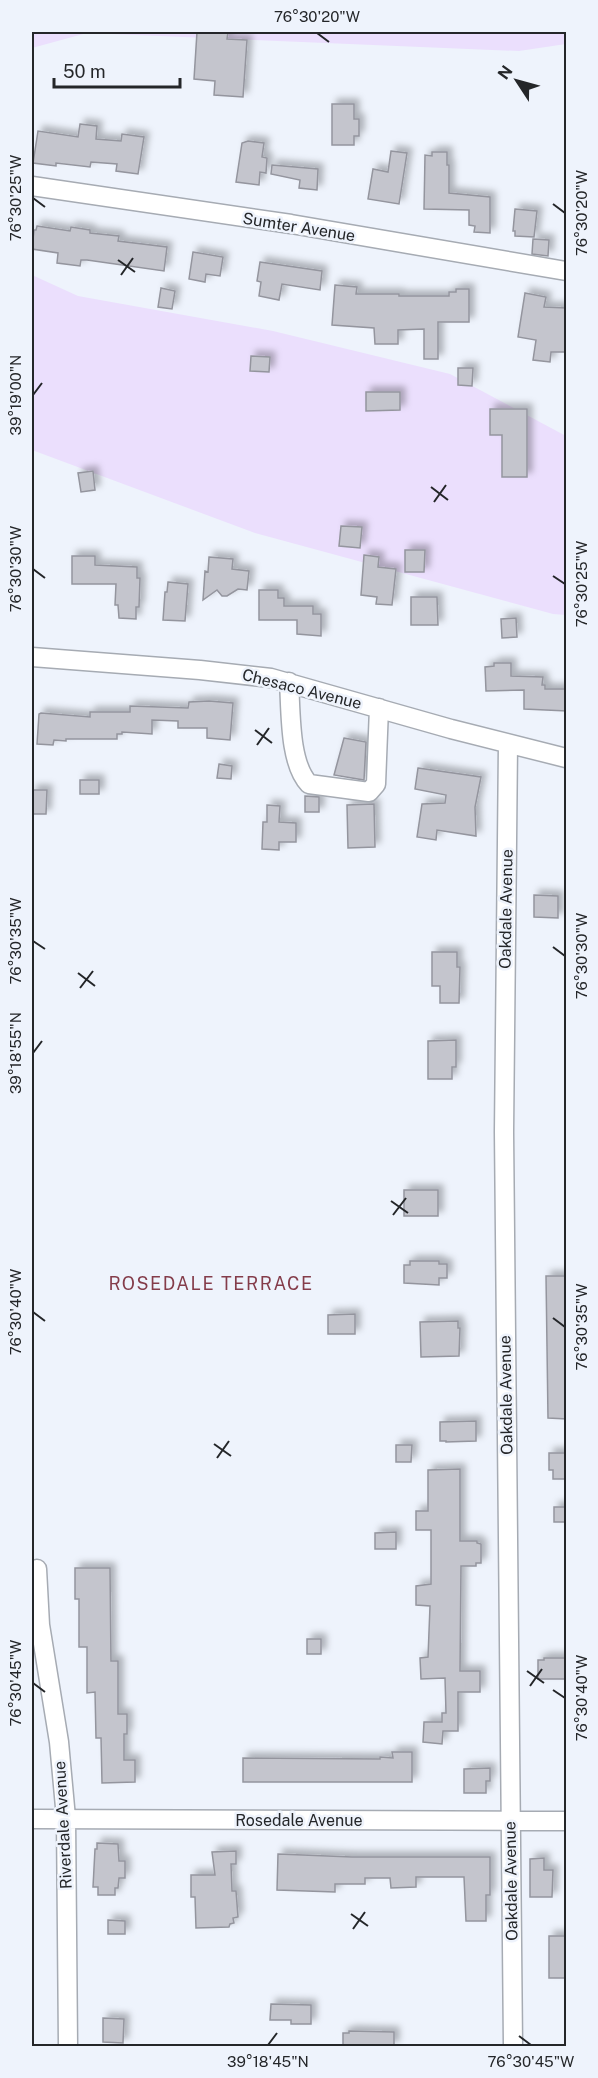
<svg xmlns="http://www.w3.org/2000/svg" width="598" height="2078" font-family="'Public Sans',sans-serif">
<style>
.green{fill:#ebdffd}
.building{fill:#c4c5cd;stroke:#94959e;stroke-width:1.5;filter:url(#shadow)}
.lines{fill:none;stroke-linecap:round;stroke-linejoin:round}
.minor-casing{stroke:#a6abb3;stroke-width:21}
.minor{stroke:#fff;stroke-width:18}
.ticks{fill:none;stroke:#242629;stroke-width:2}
.labels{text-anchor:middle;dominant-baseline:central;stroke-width:5;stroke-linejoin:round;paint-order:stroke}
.street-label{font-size:16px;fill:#242629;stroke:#eef3fc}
.neighbourhood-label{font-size:18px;letter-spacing:1.5px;fill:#843c4a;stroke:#eef3fc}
.neatline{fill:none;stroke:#242629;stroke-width:2}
.ticks-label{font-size:15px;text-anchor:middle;fill:#242629}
</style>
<defs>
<filter id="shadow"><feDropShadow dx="5" dy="-5" stdDeviation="3" flood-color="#0004"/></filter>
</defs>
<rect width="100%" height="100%" fill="#eef3fc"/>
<path class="green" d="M32,32H566V44L519,51L87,33L32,48Z
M32,275L78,296L273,331L450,374L566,436V615L553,614L255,533L32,450Z"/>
<path class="building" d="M197,32H228L227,39L247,40L243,97L214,95L215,81L194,79Z
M332,104H354V119H359V136H354V145H332Z
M80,124L97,126L96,139L121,141L122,134L144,137L138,174L116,171L117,164L91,162L90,167L56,163V166L33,163L38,131L78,137Z
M248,141L264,143L262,157L267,158L266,173L260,172L259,185L236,182L242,143Z
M391,151L407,153L399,204L368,199L373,169L388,172Z
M432,152H447V165H449V193L490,197V233L474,232L475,226L469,225V210L424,209L425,155L432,156Z
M272,165L318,169L317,190L299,188L300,180L271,174Z
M515,209L537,211L534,237L515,236V231H513Z
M37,226L70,231L71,227L90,230V233L119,236L118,241L167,247L164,271L87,260H81L80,266L57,263L58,253L32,249L34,230H36Z
M533,239L549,240L548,256L532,254Z
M193,252L223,257L220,276L206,274L205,282L189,279Z
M260,262L322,271L320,290L282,284L279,300L259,296L261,282L257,281Z
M335,285L357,287L356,294H399V296H449V292H456V289H469V322H438V359H424V329L398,330V344H375L374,328L332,325Z
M161,288L175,291L172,309L158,307Z
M525,293L546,297L544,307L567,308V352H551L550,362L533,360L536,340L518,337Z
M251,356L270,357L269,372L250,371Z
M458,368H473L472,386L458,385Z
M366,392H400V410L366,411Z
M490,409H527V477H502V435H490Z
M93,471L95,490L81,492L78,473Z
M341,526L362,527L360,548L339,546Z
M405,550H425L424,572H405Z
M364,555L379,557L378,567L396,569L392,605L376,604L377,597L361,595Z
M72,556H95V565L137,567V578H140L139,607H136V619L119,618L118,605H115L116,584H72Z
M209,557L233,559L232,569L249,571L247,590L238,589L227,596H222L217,590L203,600L205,571L208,572Z
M168,582L188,584L185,621L163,620L165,592H167Z
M259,590H278V598H284V606H313V614H321V636L297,634V620H259Z
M411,597H437L438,625H411Z
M516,618L517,637L502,638L501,619Z
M494,663H511V676L543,677L542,685H545V689H567V711L524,709V690L486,691L485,667L494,666Z
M209,701L233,703L230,740L207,738V728H178V721L152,720V734L122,732V734H117V739H66V741L54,740L53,745L37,744L39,714L41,713L90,717V712H130V706L188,708L189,702Z
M344,738L366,742L364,780L334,775Z
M219,764L232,766L231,779L217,778Z
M418,768L481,777L475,807L476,836L437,830L436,840L417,837L422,804L445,803L446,795L415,789Z
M80,780H99V794H80Z
M32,790H47L46,814H32Z
M305,796L319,797V812H305Z
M374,804L375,847L348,848L347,805Z
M267,805L280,806L279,822L296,823V842H279V850L262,849L263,822H267Z
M534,895L558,896V918L534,917Z
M432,952H457V967H460L459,1003H440V986H432Z
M456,1040V1067H452V1079H428V1041Z
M404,1190H438V1216H404Z
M410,1261H439V1264H447V1278H439V1285L404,1283V1265H410Z
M546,1276H567V1419L548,1418Z
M355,1314V1334H328V1315Z
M458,1321V1328H460L459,1356L421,1357L420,1322Z
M476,1421V1441L446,1442V1441H440V1422Z
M396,1445H412L411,1462H396Z
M549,1453H567V1479H553V1470H549Z
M460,1469V1541H477V1543L481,1544V1563H476V1566H461L460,1671H480V1692H458V1731H443L442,1744L423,1742L424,1722H442V1713H446L445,1678L421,1679L420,1658L428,1657L430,1606L416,1605V1586L431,1584V1530H416V1511H428V1470Z
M554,1507H567V1522H554Z
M396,1532V1549H375V1533Z
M75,1568H110L111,1661H118V1714H127V1734H124V1760H135V1782L102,1783L101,1738H96L95,1692L87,1693V1647H79V1599H75Z
M307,1639H321V1654H307Z
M544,1658H567V1679H538V1660H544Z
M392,1752H412V1782H243V1758L380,1759V1757L393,1758Z
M490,1768V1781H486V1793H464V1769Z
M97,1843L118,1844L119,1861H125V1878H119L118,1888H115V1895H98V1887H93L95,1849H97Z
M236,1851V1864H231L232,1891H236L238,1917L233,1918L234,1923L230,1924L229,1927L196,1928L195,1897H191V1875H215L212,1852Z
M278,1854L352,1857H490V1895H486V1921H466L464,1877H416V1887L391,1888L390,1878H365V1884H335V1892L277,1890Z
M544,1858V1870H553L552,1897H530V1859Z
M108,1920L125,1921V1934H108Z
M549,1936H567V1978H549Z
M271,2004L311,2005V2024H291V2020H270Z
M103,2018L124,2019L123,2043L103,2042Z
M349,2031L394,2032V2046H343V2033H349Z"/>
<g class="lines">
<g class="minor-casing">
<path id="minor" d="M32,186L291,224L566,271
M32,657L200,670L271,678L451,729L566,758
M289,682C291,712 289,763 309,784L369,792L376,784L379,708
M508,744L504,1132L513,2046
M37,1569L40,1625L59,1742L66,1818L68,2046
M32,1819L566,1821"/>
</g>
<use href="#minor" class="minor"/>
</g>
<path class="ticks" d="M317,33L329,42M33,198L45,207M553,204L565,213M118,260L135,272M121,275L133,258M33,395L42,383M431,487L448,500M434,502L446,485M33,569L45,578M553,576L565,584M255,730L272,743M257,745L269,728M33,941L45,949M553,947L565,956M78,973L95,986M80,988L93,971M33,1053L42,1041M391,1201L408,1213M393,1215L406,1198M33,1312L45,1321M553,1318L565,1327M214,1444L231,1456M217,1458L229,1441M527,1671L544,1683M33,1683L45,1692M530,1686L542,1669M553,1690L565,1698M351,1914L368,1926M353,1929L365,1912M519,2036L531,2045M268,2045L277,2033"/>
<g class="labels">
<g class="street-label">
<text transform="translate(299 227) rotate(9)">Sumter Avenue</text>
<text transform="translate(302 689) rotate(14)">Chesaco Avenue</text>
<text transform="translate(506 909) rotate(-89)">Oakdale Avenue</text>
<text transform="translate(506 1395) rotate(-91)">Oakdale Avenue</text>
<text x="299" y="1820">Rosedale Avenue</text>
<text transform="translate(63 1825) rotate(-93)">Riverdale Avenue</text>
<text transform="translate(511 1881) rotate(-91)">Oakdale Avenue</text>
</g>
<g class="neighbourhood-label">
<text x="211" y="1283">ROSEDALE TERRACE</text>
</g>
</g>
<rect width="598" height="2078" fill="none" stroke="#eef3fc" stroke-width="66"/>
<g transform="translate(517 81) rotate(306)" stroke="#eef3fc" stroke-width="4.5" paint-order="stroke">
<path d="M0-4.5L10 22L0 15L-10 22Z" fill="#242629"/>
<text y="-9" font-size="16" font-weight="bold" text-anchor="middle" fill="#242629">N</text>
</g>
<path d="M54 78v9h126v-9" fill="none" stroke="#242629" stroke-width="3"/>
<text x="63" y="78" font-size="18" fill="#242629" stroke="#eef3fc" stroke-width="4.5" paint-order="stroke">50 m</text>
<rect x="33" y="33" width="532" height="2012" class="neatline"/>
<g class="ticks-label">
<text x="317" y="22">76°30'20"W</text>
<text transform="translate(16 198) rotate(-90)" y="5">76°30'25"W</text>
<text transform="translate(582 213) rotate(-90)" y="5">76°30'20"W</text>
<text transform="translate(16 395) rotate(-90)" y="5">39°19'00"N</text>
<text transform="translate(16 569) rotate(-90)" y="5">76°30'30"W</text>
<text transform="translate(582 584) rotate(-90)" y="5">76°30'25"W</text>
<text transform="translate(16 941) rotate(-90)" y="5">76°30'35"W</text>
<text transform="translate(582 956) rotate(-90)" y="5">76°30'30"W</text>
<text transform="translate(16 1053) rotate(-90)" y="5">39°18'55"N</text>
<text transform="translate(16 1312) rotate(-90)" y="5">76°30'40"W</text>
<text transform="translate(582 1327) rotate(-90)" y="5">76°30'35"W</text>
<text transform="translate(16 1683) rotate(-90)" y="5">76°30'45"W</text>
<text transform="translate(582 1698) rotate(-90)" y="5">76°30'40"W</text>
<text x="268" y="2067">39°18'45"N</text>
<text x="531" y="2067">76°30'45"W</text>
</g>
</svg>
